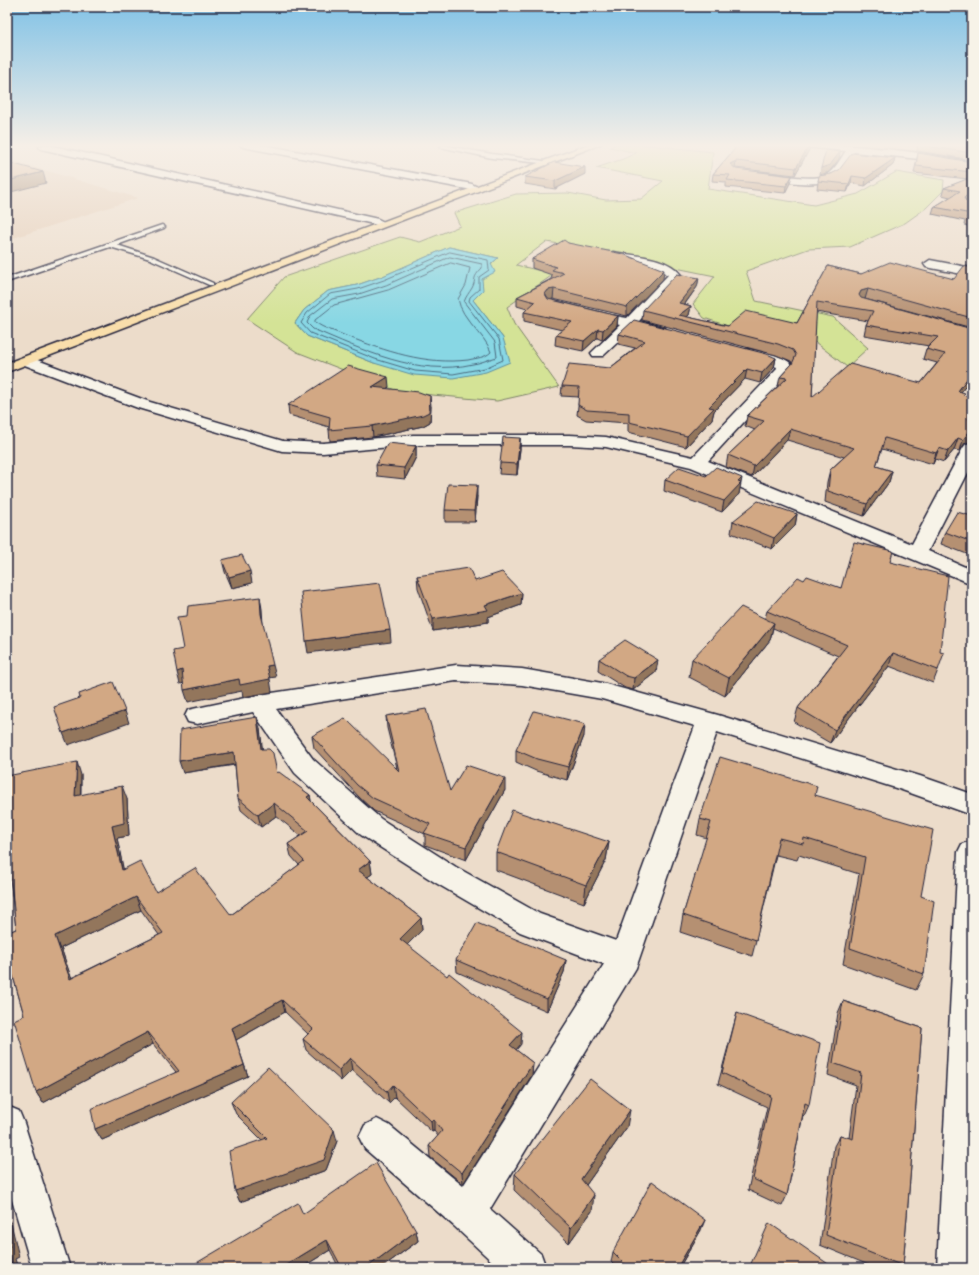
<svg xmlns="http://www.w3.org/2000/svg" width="979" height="1275" font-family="Itim,sans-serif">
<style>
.built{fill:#e4ccb5}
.green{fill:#d4e396;stroke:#7b8268;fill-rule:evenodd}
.water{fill:#88d7e4;stroke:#5f8fa0}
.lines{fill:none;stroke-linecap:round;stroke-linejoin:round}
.shore{stroke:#4b6a7f;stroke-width:1}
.service-casing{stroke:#22223b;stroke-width:3}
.minor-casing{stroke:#22223b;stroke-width:3}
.primary-casing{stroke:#22223b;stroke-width:3}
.service{fill:#f7f3e8;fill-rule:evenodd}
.minor{fill:#f7f3e8;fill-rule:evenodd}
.primary{fill:#f9deab;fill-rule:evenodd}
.wall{fill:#b59072;stroke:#22223b;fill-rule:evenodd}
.shaded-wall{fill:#93765c;stroke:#22223b}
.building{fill:#d2a884;stroke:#22223b;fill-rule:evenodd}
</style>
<rect width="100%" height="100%" fill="#ecdcca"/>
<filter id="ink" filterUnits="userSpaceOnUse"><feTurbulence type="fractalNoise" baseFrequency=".025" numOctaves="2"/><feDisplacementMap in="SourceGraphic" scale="8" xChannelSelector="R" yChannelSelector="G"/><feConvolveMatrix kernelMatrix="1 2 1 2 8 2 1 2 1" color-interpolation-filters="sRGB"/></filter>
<g filter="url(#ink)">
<path class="built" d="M841,144H945L942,154Z
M7,159L138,198L7,240Z"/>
<path class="green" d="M617,144H638L713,152L708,189L814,205L858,194L896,172L944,180L943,191L926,208L905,223L850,247L808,249L746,271L756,301L833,317L868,348L847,367L806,335L728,326L704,318L693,304L715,276L671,267L638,255L546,242L516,265L554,274L507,307L514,324L559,387L497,401L400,392L297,352L247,319L284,277L400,237L420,242L460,226L454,213L516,194L568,193L606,200L641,199L663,181L596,168L623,159L636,153L610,147ZM449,247L498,258C485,269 479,284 473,300L503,338L374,363L307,336L295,323L304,310L328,291L357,285L383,276Z"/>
<path class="water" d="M449,247L498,258L491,264L495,272L482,279L483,290L473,300L503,338L510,362L486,372L453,378L414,375L374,363L307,336L295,323L304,310L328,291L357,285L383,276Z"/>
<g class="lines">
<path class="shore" d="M450,252L488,260L489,270L479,277V289L470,297L469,301L499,339L503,360L485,368L453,374L415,371L375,359L310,333L301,323L307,313L330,294L358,289L384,280Z
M450,257L482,264V268C471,279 477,279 472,288C469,293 466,296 464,302L495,342L497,357C489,359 481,363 473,364C418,377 363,350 313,329L307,323L310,316L332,299L359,294L386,285Z
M451,263L470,268L466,285L458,299C462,320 484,333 491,352C485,358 476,358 468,360C425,365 386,351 346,336C335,331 324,329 315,322V320L334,305L388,290Z"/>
<g class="service-casing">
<path id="service" d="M442,145L492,154L544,161L541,163L492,158L440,147Z
M162,225L165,227L164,228L117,245L154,257L213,283V285H209L150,259L110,247L7,282V278Z"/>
</g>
<g class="minor-casing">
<path id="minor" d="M44,144L378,219L384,222L378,225L41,149L39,147Z
M239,144H258L472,184L477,187L472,190L243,147Z
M800,144C857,144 916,151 972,162V168L938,161L854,152C849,161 843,173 834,179C818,188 775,181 758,177L756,175L758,173L761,172C777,174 812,182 826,175C835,170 840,159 846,151L804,147Z
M613,252C634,256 668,256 681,275L639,321L665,328L667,331L665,334L660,335L633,328L603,356H593L591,353L620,325L610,323L608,320L610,317L615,316L627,318L668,275L650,266L609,259L607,256Z
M930,260L972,268V276L926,267L924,264Z
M748,349C759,351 786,356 792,365L791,371L708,461L912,544L963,448L966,444L972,443V465L928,551L972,570V584L691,467L606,447L570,445H413L323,453L282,451L138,408L22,364L20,361L22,358H32L150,402L283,441L323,443L413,435H570L606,437L693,457L776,370L777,367L743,356L741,353L743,350Z
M456,665L522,669L602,683L718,715L920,776L972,794V815L902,790L717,732L636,968L490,1209L541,1254L546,1268H499L454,1226L365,1149L359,1137L365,1125L377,1119L389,1125L463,1186L604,964L520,932L436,883L361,835L295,773L253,712L197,724L188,722L185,716L188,710L197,708L259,695ZM456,681L522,685L602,699L695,726L616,941L540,914L456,867L381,819L313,759L276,709Z
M972,841V1268H937L958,852L962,844Z
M7,1106L19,1111L24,1123L70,1268H32L7,1183Z"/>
</g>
<g class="primary-casing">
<path id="primary" d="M589,144H601L7,372V363Z"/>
</g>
<use href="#service" class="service"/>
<use href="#minor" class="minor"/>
<use href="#primary" class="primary"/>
</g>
<path class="wall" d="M739,144H810L809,150L795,175L735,168H734L736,169L790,183L785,193L726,187V182L712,181L713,174Z
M918,144H972V160L917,151Z
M918,153L972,162V202L967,201L972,202V227L964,225L965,221L932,214L934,207L950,197L942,195L944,188L968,179L914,173Z
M895,158L893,165L865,186L851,183L847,192L817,189L819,176L831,174Z
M585,174L555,189L525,184V177Z
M568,243L663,279L627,316L553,299H549L618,316L617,326L602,340L597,338L583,351L555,345L556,335L562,330L524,321V312L527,309L517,306V297L551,279L552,275L532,268V259Z
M828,266L861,274L954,279L972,268V328L865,299H864L972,329V377L961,392L964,396L972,398V442L965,443L960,451L954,450L944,462L935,459L933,464L882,449L876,466L892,471L889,482L864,516L825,502L827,482L830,470L844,457L787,440L752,477L726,467L728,455L755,430L745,426L747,416L778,386L780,377L792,364V363L791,361L776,355L642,320L643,310L699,278L697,287L685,304L691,306L689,315L687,317L728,326L797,323ZM816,312L868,321L866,325L864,335L929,346L926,349L923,359L937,363L921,383L812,397Z
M619,334L776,358L774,368L760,383L745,379L714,411L712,419L686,447L628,432V423L586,420L577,415L579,397L561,396L562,386L610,368L635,348L618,344Z
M389,387L386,389L431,406L430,422L423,426L373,437L330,441L329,430V427L289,415L288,405Z
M520,438V449L517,475L499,474L500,463Z
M416,446V457L405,479L377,476L376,465Z
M665,480L740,489L739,490V494L722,512L664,491Z
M477,496L475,522H445V510Z
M797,514L795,526L772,549L731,533L733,521Z
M972,516V556L941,544L945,532Z
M222,560L252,583L232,588L225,572Z
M890,562L938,670L933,683L889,666L830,743L794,722L798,708L838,656L773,628L770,640L725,696L689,677L692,659L765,618L767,611L804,580L841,588Z
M417,576L475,581L522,593L521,605L488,617V622L433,631L418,588Z
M599,659L656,672L633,690L625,688L598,671Z
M386,716L450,791L505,790L466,860L425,845V834L374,811L359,797L314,748L312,736L397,768L387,728Z
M260,729L262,749L277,773L310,795L311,801L370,861L372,874L367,877L421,918L422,930L407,945L521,1044L516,1050L533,1063L532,1075L463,1184L430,1157L429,1146L438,1136L434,1131L432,1132L395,1097L389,1103L352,1070L341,1081L306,1050L303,1039L308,1034L285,1012L236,1040L248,1076L102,1140L95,1129L176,1072L153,1044L43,1103L36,1092L24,1015L11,969L7,970V933L16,929L9,869H7V776L81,775V795L127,799L129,836L117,838L123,869L156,892L231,915L299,865L291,856L288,844L301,836L276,816L261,827L241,810L238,798L235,765L183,773ZM141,910L159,935L71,978L61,948Z
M584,736L567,780L536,771L516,762V750Z
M815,795L921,896L924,974L916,990L843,964L859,874L799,855L797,860L776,855L756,940L752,956L680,932L683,915L707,838L697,835L700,819Z
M609,842L606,860L584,903L496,870V852Z
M456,960H566L564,972L547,1011L457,972Z
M843,1001L922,1028L903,1266L901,1268H876L820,1245L834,1146L840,1135L849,1138L856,1085L828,1075L838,1013Z
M737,1013L809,1105L804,1116L803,1115L787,1195L782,1206L748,1190L767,1107L718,1084Z
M231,1102L337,1141L326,1170L240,1202L235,1191L262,1140L236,1114Z
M627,1127L586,1185L592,1211L569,1243L514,1190L515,1174Z
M303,1214L416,1231L418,1241L381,1268H339L330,1250L301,1268H188Z
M701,1230L679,1268H617L611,1262L613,1252Z"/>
<path class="shaded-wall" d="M810,144L809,150L795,175L796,168Z
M840,152L839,159L829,172L820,175L821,168Z
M895,158L893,165L865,186L866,178Z
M736,161L735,168L729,171L730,164Z
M585,167V174L555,189V181Z
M43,172L46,183L7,193V181Z
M792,176L790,183L785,193L786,186Z
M852,176L851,183L847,192L849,184Z
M969,193L967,201L962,206L964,198Z
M664,270L663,279L627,316V307Z
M699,278L697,287L678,313L679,303Z
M554,289L553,299L548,300L545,294L548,290Z
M868,289L865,299L859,300V295L861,291Z
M691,306L689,315L683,320L679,315Z
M618,316L617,326L602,340L603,330Z
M598,329L597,338L583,351L584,341Z
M776,358L774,368L760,383L762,373Z
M747,369L745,379L714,411L712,419L686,447L687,436L709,407Z
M972,372V377L954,402L958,391Z
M388,377L389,387L373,398L372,387Z
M430,396L431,406L430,422L423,426L373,437L372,426Z
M972,416V423L968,419Z
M790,429L787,440L752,477L754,466Z
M972,431V442L965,443L960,451L963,440L969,432Z
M520,438V449L517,475V464Z
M958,438L954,450L944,462L948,451Z
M416,446V457L405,479L404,468Z
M939,448L935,459L933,464L936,453Z
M892,471L889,482L864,516L867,504Z
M742,478L739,494L722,512L724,501L738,482Z
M477,485V496L475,522L474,511Z
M797,514L795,526L772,549L774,538Z
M250,571L252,583L232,588L229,577Z
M522,593L521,605L488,617V622L433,631V619L485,605Z
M260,597L262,609L263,625L261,614Z
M774,623L770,640L725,696L729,678Z
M390,630L391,642L308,653L306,641Z
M893,653L889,666L830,743L835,730Z
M658,660L656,672L633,690L634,678Z
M273,665L276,677L269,678L267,666Z
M182,670L185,683L180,684L177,672Z
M239,679H270L272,692L243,697L242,691L188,702L184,690Z
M125,711L129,723L68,745L63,733Z
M257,717L260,729L264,761L261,749Z
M585,724L584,736L567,780L568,767Z
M234,752L237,764L183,773L179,761Z
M77,762L81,775L80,809L75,796Z
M505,778V790L466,860V847Z
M122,786L127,799L129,836L117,838L126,882L122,870L112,826Z
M310,795L312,807L307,797Z
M274,803L276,816L261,827L258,815Z
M609,842L606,860L584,903L586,885Z
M8,855L14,868L7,869V856Z
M370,861L372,874L360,882L358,870Z
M136,897L141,910L61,948L76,991L70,979L55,936Z
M421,918L422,930L401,951L400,939Z
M7,955L14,967L7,970Z
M566,960L564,972L547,1011V999Z
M282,1000L285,1012L236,1040L232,1028Z
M148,1032L153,1044L43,1103L36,1092Z
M522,1032L521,1044L510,1057V1045Z
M350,1058L352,1070L341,1081L339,1070Z
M533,1063L532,1075L463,1184L462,1173Z
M244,1065L248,1076L102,1140L95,1129Z
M393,1085L395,1097L389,1103L387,1092Z
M630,1110L627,1127L579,1195L581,1179Z
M434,1120V1131L432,1132L431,1121Z
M334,1130L337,1141L326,1170L240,1202L235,1191Z
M594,1195L592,1211L569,1243L571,1228Z
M7,1218L11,1223L19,1257L15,1259L18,1268H13L7,1250Z
M705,1220L701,1230L679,1268H677Z
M416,1231L418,1241L381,1268H366Z
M327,1240L330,1250L301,1268H281Z"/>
<path class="building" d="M739,144H810L796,168L736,161L730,164L736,169L792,176L786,186L727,180L730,175L713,174Z
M919,144H972V153L919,145Z
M826,150L840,152L830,165L821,168Z
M852,153L895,158L866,178L852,176L849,184L818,181L819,176L831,174L839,170Z
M918,153L972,162V172L916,166Z
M7,162L43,172L7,181Z
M554,162L585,167L555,181L525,177Z
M972,177V194L969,193L964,198L966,201L972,202V219L966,218L972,214L934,207L960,191L944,188Z
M564,240L568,243L623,254L664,270L627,307L554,289L548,290L545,294L548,299L618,316L603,330L598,329L584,341L556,335L572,322L524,312L535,302L517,297L564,273L552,270L556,267L532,259Z
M890,262L954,279L964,266L972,268V318L868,289L861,291L859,295L861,298L972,329V372L958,391L965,393L963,395L972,398V416L968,419L972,420V431L969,432L963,440L958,438L948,451L939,448L936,453L885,438L876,466L892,471L867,504L828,491L830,470L854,448L790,429L754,466L728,455L764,421L747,416L787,378L780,377L792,364L796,355L793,350L778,344L643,310L677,274L699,278L679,303L691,306L679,315L728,326L746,311L797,323L828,266L861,274ZM817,302L873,311L866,325L938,337L926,349L945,354L921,383L850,364L812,397Z
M634,320L767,354L776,358L762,373L747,369L709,407L714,408L687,436L629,422V413L587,410L578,405L579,387L562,386L569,364L610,368L645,341L619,334Z
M348,366L388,377L372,387L419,392L430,396L429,412L423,415L372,426L329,430L330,417L288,405Z
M503,437L520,438L517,464L500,463Z
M388,443L416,446L404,468L376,465Z
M679,467L706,476L716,467L742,478L738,482L741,483L724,501L665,480Z
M448,484L477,485L474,511L445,510Z
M758,501L797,514L774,538L733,521Z
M957,512L972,516V542L945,532Z
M854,542L893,551L890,562L948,576L940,652L944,653L938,670L893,653L835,730L798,708L847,645L767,611L798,577L804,580L807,576L841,588Z
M242,555L250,571L229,577L222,560Z
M469,568L475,581L502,572L522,593L485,605L488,610L433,619L417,576Z
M380,583L390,630L306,641L301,592Z
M260,597L261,614L273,665L267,666L270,679L240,685L239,679L184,690L182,670L177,672L173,651L183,649L177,617L187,616L188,606Z
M741,607L774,623L729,678L692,659Z
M625,640L658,660L634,678L626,676L599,659Z
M113,682L125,711L63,733L54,707L80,698L79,694Z
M426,709L450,791L466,765L505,778L466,847L424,833L430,824L373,798L357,785L312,736L345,718L399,771L386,716Z
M534,711L585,724L568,767L537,759L516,750Z
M257,717L261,749H269L273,753L277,773L279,772L310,795L307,797L370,861L358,870L421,918L400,939L447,976L449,973L522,1032L510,1045L533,1063L462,1173L429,1146L442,1131L434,1120L431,1121L393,1085L387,1092L350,1058L339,1070L303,1039L313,1029L282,1000L232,1028L244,1065L95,1129L91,1109L179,1071L148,1032L36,1092L14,1020L24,1015L7,955V933L16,929L8,855L7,856V776L77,762L75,796L122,786L124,823L112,826L122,870L140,861L156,892L195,868L231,915L304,861L288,844L308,831L274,803L258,815L238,798L234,752L179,761L180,730ZM136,897L163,933L70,979L55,936Z
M720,757L817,786L815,795L933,830L921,896L934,901L924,974L850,948L865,857L804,838L803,844L779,838L756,940L683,915L711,822L700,819Z
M512,810L609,842L586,885L496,852Z
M477,923L566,960L547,999L456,960Z
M843,1001L922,1028L903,1266L826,1235L840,1135L853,1139L861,1073L833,1063Z
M737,1013L820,1043L809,1105L805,1103L787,1195L753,1179L771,1096L722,1073Z
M268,1067L334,1130L324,1160L235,1191L229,1151L267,1138L231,1102Z
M590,1079L630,1110L581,1179L594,1195L571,1228L515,1174Z
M376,1163L416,1231L366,1268H342L327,1240L281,1268H188L298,1203L303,1214Z
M652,1181L705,1220L677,1268H629L613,1252Z
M769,1223L834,1268H749Z
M7,1232L10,1247L7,1248Z
M7,1250L13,1268H7Z"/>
</g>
<linearGradient id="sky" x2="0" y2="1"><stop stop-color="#81c2e6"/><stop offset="0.45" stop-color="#f6efe7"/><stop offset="1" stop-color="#f6efe7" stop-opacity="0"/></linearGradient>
<rect width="979" height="323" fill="url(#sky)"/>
<rect width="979" height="1275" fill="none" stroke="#f7f3e8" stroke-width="24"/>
<rect x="12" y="12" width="955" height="1251" fill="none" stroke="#22223b" stroke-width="1.5" filter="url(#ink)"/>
</svg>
